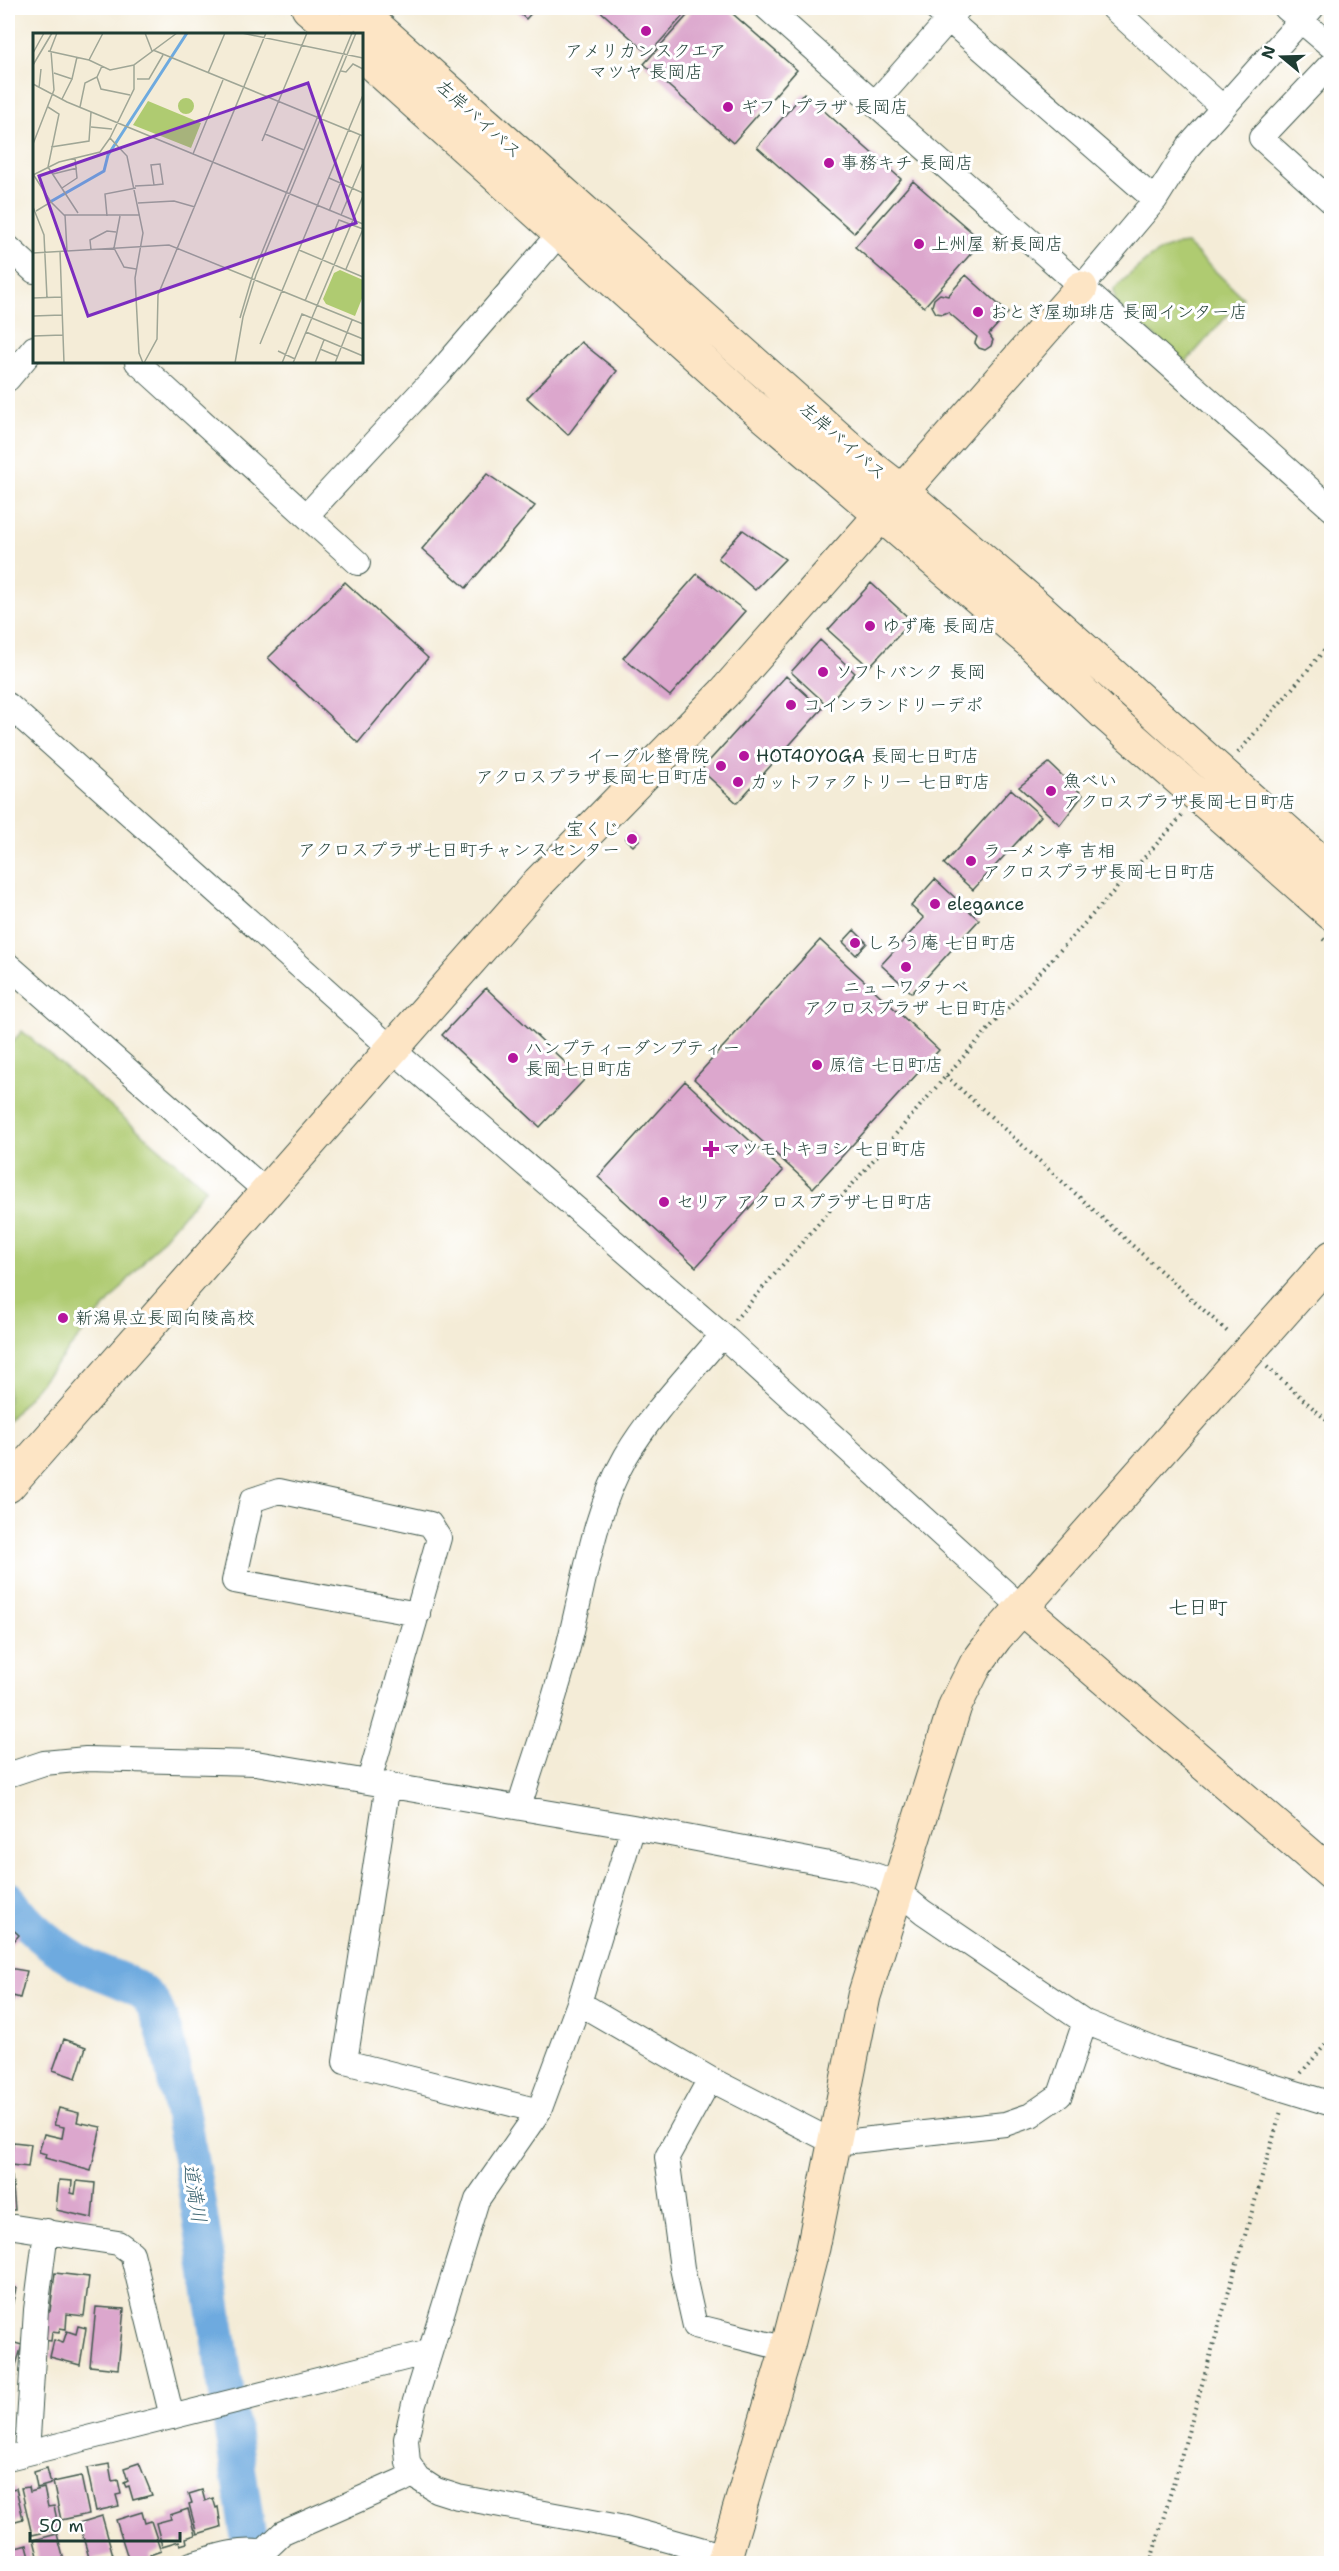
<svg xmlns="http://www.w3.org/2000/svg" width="1339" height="2571" font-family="'Shantell Sans','Klee One',sans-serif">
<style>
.green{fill:#afcb71;stroke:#678452;stroke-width:1.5}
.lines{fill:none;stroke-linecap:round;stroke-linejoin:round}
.river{stroke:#6eaadf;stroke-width:36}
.building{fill:#dca7cd}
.street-casing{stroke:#3f574c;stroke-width:26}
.secondary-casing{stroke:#3f574c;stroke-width:35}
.path{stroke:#3f574c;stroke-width:4;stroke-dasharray:1.5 4.5;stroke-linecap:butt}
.street{stroke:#fff;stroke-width:24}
.secondary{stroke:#fde5c5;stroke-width:33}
.poi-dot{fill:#b5179e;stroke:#fff;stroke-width:2}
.labels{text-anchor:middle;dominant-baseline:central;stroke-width:6;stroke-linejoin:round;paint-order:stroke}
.poi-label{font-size:18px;fill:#1f3d34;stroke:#fff;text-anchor:start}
.street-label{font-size:18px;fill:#1f3d34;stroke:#fff}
.neighbourhood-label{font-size:20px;fill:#1f3d34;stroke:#fff}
.water-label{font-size:20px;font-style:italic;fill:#3b6370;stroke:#fff}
.inset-river{fill:none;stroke:#6eaadf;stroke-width:3}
.inset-road{fill:none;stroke:#9fa696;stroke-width:1.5}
.view{fill:#7b2cbf;fill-opacity:0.15;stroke:#7b2cbf;stroke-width:3}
.inset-edge{fill:none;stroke:#1f3d34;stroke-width:3}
</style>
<rect width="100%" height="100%" fill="#fff"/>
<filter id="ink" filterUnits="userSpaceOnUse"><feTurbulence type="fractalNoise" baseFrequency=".0167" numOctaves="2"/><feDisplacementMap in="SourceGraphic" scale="12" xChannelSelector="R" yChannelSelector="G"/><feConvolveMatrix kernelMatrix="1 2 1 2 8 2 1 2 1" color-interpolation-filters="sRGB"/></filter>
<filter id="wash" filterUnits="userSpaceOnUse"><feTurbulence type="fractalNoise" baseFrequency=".008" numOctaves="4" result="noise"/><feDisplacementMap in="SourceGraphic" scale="24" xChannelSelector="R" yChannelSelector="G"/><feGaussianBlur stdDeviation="1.35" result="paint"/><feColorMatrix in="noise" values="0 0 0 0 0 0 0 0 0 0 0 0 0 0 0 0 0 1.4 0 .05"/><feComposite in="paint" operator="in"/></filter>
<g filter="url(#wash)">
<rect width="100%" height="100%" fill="#f4ecd7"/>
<path class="green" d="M1187,244L1243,298L1186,362L1115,303L1114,289C1136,269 1157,245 1187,244Z
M22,1031L206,1188L8,1421V1047Z"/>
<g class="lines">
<path class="river" d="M8,1899C28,1929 58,1951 90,1968C109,1977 136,1983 150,2000C165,2018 175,2081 180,2105C210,2256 227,2411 253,2564"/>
</g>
<g id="blocks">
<path class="building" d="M513,8H536L526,19Z
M597,8H690L649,54Z
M694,8H726L797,70L733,143L644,64Z
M804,93L901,179L854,233L757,147Z
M913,181L982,241L924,307L855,247Z
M966,275L1008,313L989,334L993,340L991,346L985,350L979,348L975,343L977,337L948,312L943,314L936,313L932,306L934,299L940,294L948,296Z
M581,342L617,371L568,435L527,398Z
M487,474L535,506L466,588L422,549Z
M743,530L785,559L755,590L718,558Z
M697,574L745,611L670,696L623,658Z
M345,582L428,658L358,743L268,658Z
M871,583L912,621L869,667L828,630Z
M820,640L855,673L827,705L791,672Z
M786,676L822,709L737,803L701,770Z
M1049,763L1083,795L1060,825L1019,787Z
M1011,789L1041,816L973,890L944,864Z
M631,832L639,840L633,846L625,839Z
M935,879L979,920L912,993L881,965L924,918L911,906Z
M854,930L867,943L856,955L843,942Z
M820,940L939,1050L813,1188L694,1079Z
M486,988L584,1080L540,1127L442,1035Z
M685,1081L783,1171L696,1267L598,1177Z
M8,1925L19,1935L8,1948Z
M8,1968L27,1971L20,1998L13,1996L12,2007L8,2006Z
M64,2039L86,2047L76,2078L53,2070Z
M59,2108L79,2113L77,2122L101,2127L91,2171L45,2158L46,2154L39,2152L44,2134L62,2138L64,2127L54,2125Z
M13,2142L31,2144L28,2167L11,2165Z
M8,2176H12L15,2210H8Z
M59,2180L72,2181L71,2193L75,2194L77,2181L95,2183L92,2218L56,2210Z
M55,2273L89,2277L84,2316L67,2314L66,2329L60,2328L59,2333L52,2332L51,2341L42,2340L46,2310L50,2311Z
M8,2286L16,2288L12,2306L8,2305Z
M96,2307L124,2309L118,2369L90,2366Z
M78,2326L86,2328L80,2365L50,2357L54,2340L63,2343L67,2331L76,2334Z
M8,2341L22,2345L14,2372L10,2370L8,2377Z
M139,2463L152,2495L133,2500L129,2486L126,2487L124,2483L128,2481L124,2468Z
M109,2464L112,2481L118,2480L121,2494L116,2495L119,2506L96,2511L87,2468Z
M47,2468L51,2484L37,2488L34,2472Z
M81,2476L89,2514L61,2520L53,2482Z
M29,2487L30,2492L44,2488L48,2507L54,2506L59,2529L32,2535L21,2488Z
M16,2488L23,2519L8,2523V2490Z
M202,2490L205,2501L213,2498L216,2508L218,2507L221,2527L197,2534L189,2504L192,2503L189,2494Z
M188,2509L195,2535L186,2538L187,2543L180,2545L179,2541L162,2546L156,2523L171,2519L170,2515Z
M142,2512L145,2523L151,2521L161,2551L150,2555L152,2561L122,2564L129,2561L116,2520Z
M102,2516L113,2555L90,2561L79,2523Z
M57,2534L65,2564H40L34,2540Z
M27,2545L32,2564H8V2550Z"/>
</g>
</g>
<g filter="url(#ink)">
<use href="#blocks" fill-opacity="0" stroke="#3f574c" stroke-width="1.5"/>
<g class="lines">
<g class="street-casing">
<path id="street" d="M767,8L1332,509
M935,8L1155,200
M1113,8L1222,107
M1286,8L1332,47
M1332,63L1261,138L1332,202
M875,103L959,8
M8,247L34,271
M1081,288L1155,200L1189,146L1312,8
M137,362L358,563
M8,379L34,348
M307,515L438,374L558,235
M8,705L393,1050L722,1335L1022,1608
M8,965L268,1193
M8,1775L44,1763L86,1759L256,1763L633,1827L856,1869L880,1877L923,1912L1085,2022L1161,2052L1332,2104
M369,1781L439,1538L430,1524L279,1491L252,1500L234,1581L418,1614
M388,1784L345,2062L539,2111
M519,1807C535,1755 554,1704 567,1651C584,1587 592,1515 626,1456C652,1412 690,1374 722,1335
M633,1827L579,2003L539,2111L477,2200L414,2404L406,2439L408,2463L419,2479L436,2490L458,2497L625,2528L725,2556
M579,2003L710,2079L835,2143L1005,2124L1031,2115L1060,2095L1085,2022
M710,2079L667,2157L682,2268L695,2326L787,2349
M8,2226L118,2243L132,2253L172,2417
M27,2453L36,2310L46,2231
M8,2458L429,2352
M261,2554L283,2533L401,2481L415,2473
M191,2564C214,2558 235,2549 258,2552L268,2564"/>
</g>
<g class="secondary-casing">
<path id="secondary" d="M308,8L339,34
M356,8L871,467L902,491L1025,596L1332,872
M362,55L748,402L1030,642L1104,713L1332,914
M8,1486L539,882L724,693L1081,288
M1022,1608L1332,1874
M723,2564L787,2349L813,2248L864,1996L955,1706L976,1664L996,1637L1332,1257"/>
</g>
<path class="path" d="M1238,753L1332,641
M1323,939L1332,946
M946,1076L1230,1334
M735,1320L946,1076L1182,816
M1267,1367L1332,1425
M1301,2073L1332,2037
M1150,2564L1281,2111"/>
<use href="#street" class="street"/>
<use href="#secondary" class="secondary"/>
</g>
</g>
<g class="poi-dot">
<circle cx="646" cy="31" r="6"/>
<circle cx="728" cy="107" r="6"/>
<circle cx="829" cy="163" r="6"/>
<circle cx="919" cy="244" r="6"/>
<circle cx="978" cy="312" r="6"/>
<circle cx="870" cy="626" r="6"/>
<circle cx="823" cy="672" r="6"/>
<circle cx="791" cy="705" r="6"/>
<circle cx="744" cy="756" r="6"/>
<circle cx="721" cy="766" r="6"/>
<circle cx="738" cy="782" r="6"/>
<circle cx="1051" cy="791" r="6"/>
<circle cx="632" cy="839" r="6"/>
<circle cx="971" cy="861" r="6"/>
<circle cx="935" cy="904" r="6"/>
<circle cx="855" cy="943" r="6"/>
<circle cx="906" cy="967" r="6"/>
<circle cx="513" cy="1058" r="6"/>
<circle cx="817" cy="1065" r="6"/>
<path d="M708 1140h6v6h6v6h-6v6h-6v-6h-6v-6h6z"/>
<circle cx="664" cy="1202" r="6"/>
<circle cx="63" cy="1318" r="6"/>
</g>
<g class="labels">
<g class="poi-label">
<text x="646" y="51" text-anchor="middle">アメリカンスクエア<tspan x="646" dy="21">マツヤ 長岡店</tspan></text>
<text x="740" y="107">ギフトプラザ 長岡店</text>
<text x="841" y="163">事務キチ 長岡店</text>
<text x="931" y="244">上州屋 新長岡店</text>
<text x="990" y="312">おとぎ屋珈琲店 長岡インター店</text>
<text x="882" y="626">ゆず庵 長岡店</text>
<text x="835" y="672">ソフトバンク 長岡</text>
<text x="803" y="705">コインランドリーデポ</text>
<text x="709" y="756" text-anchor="end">イーグル整骨院<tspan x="709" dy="21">アクロスプラザ長岡七日町店</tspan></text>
<text x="756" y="756">HOT40YOGA 長岡七日町店</text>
<text x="1063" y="781">魚べい<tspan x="1063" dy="21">アクロスプラザ長岡七日町店</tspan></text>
<text x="750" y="782">カットファクトリー 七日町店</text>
<text x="620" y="829" text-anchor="end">宝くじ<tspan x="620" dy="21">アクロスプラザ七日町チャンスセンター</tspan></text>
<text x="983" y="851">ラーメン亭 吉相<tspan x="983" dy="21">アクロスプラザ長岡七日町店</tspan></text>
<text x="947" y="904">elegance</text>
<text x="867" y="943">しろう庵 七日町店</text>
<text x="906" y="987" text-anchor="middle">ニューワタナベ<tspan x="906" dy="21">アクロスプラザ 七日町店</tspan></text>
<text x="525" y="1048">ハンプティーダンプティー<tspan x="525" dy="21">長岡七日町店</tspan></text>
<text x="829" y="1065">原信 七日町店</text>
<text x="723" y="1149">マツモトキヨシ 七日町店</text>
<text x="676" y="1202">セリア アクロスプラザ七日町店</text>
<text x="75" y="1318">新潟県立長岡向陵高校</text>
</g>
<g class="street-label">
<text transform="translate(479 119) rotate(42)">左岸バイパス</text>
<text transform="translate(843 441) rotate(41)">左岸バイパス</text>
</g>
<g class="neighbourhood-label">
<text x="1198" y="1607">七日町</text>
</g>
<g class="water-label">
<text transform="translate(195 2193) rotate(81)">道満川</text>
</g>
</g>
<g transform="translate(33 33)">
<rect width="330" height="330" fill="#f4ecd7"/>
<path d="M145 73a8 8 0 1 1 16 0a8 8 0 1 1-16 0ZM115,68L168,90L158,115L100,92ZM307,237L330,247V263L322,283L293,271L290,266L301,240Z" fill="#afcb71"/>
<path class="inset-river" d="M17,169L71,138L75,122L154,0"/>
<path class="inset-road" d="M112,0L119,18M209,0L330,25M120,17L330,103M15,18L56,27L77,37L101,32M17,18L24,0M0,20L11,0M56,27L70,0M0,32L19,0M308,38L313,39L320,31L330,36M21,40L39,46L44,24M175,40L192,0M64,44L68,56L97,62M104,46H116L130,22M0,51L34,69L330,191M6,55L8,36M29,66L39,46M15,74L26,81L15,134L45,180M47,74L52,50L64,44L69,33M58,94L79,96M232,101L271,117M229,108L274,0M0,111L21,57L18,18M18,114L56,108L58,79M160,121L190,47M0,141L18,169L3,178M20,141L44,135M0,142L26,129L67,119L77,105M296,145L330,160M102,153L121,152L130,151L127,131L118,132L121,152M29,155L44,145L42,125M18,169L32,183M105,170L141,168L162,174M0,174L11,202L14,265M296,178L327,102M308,182L330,130M74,183L72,161L103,155M87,183L81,215L91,234L103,236M58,217L57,207L74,198L83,199M266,217L330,244M27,218L31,330M34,218L32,182H107M0,220L136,212L330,291M0,265L29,264M272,268L306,187L330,196L313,236M0,283L29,282M207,285L220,241L319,0M273,299L330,323M0,303L30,302M227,311L330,62M287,316L304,323M245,318L262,326M110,330L106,320L102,245L110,200L94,123L77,105L101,56V32L144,0M111,330L124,306L125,262L233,0M202,330L210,284L223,242L323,0M249,330L269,281L330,306M260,330L330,163M282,330L291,307M302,330L319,287"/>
<path class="view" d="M275,50L323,190L55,283L6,143Z"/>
<rect width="330" height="330" class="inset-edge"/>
</g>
<rect width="1339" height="2571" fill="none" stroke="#fff" stroke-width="30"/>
<g transform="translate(1282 57) rotate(289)" stroke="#ffffff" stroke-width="4.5" paint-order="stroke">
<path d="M0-4.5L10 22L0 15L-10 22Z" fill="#1f3d34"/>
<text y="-9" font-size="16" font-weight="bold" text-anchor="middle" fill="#1f3d34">N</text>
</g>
<path d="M30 2532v9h150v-9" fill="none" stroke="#1f3d34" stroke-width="3"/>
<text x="39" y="2532" font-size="18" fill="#1f3d34" stroke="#ffffff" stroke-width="4.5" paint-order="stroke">50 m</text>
</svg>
